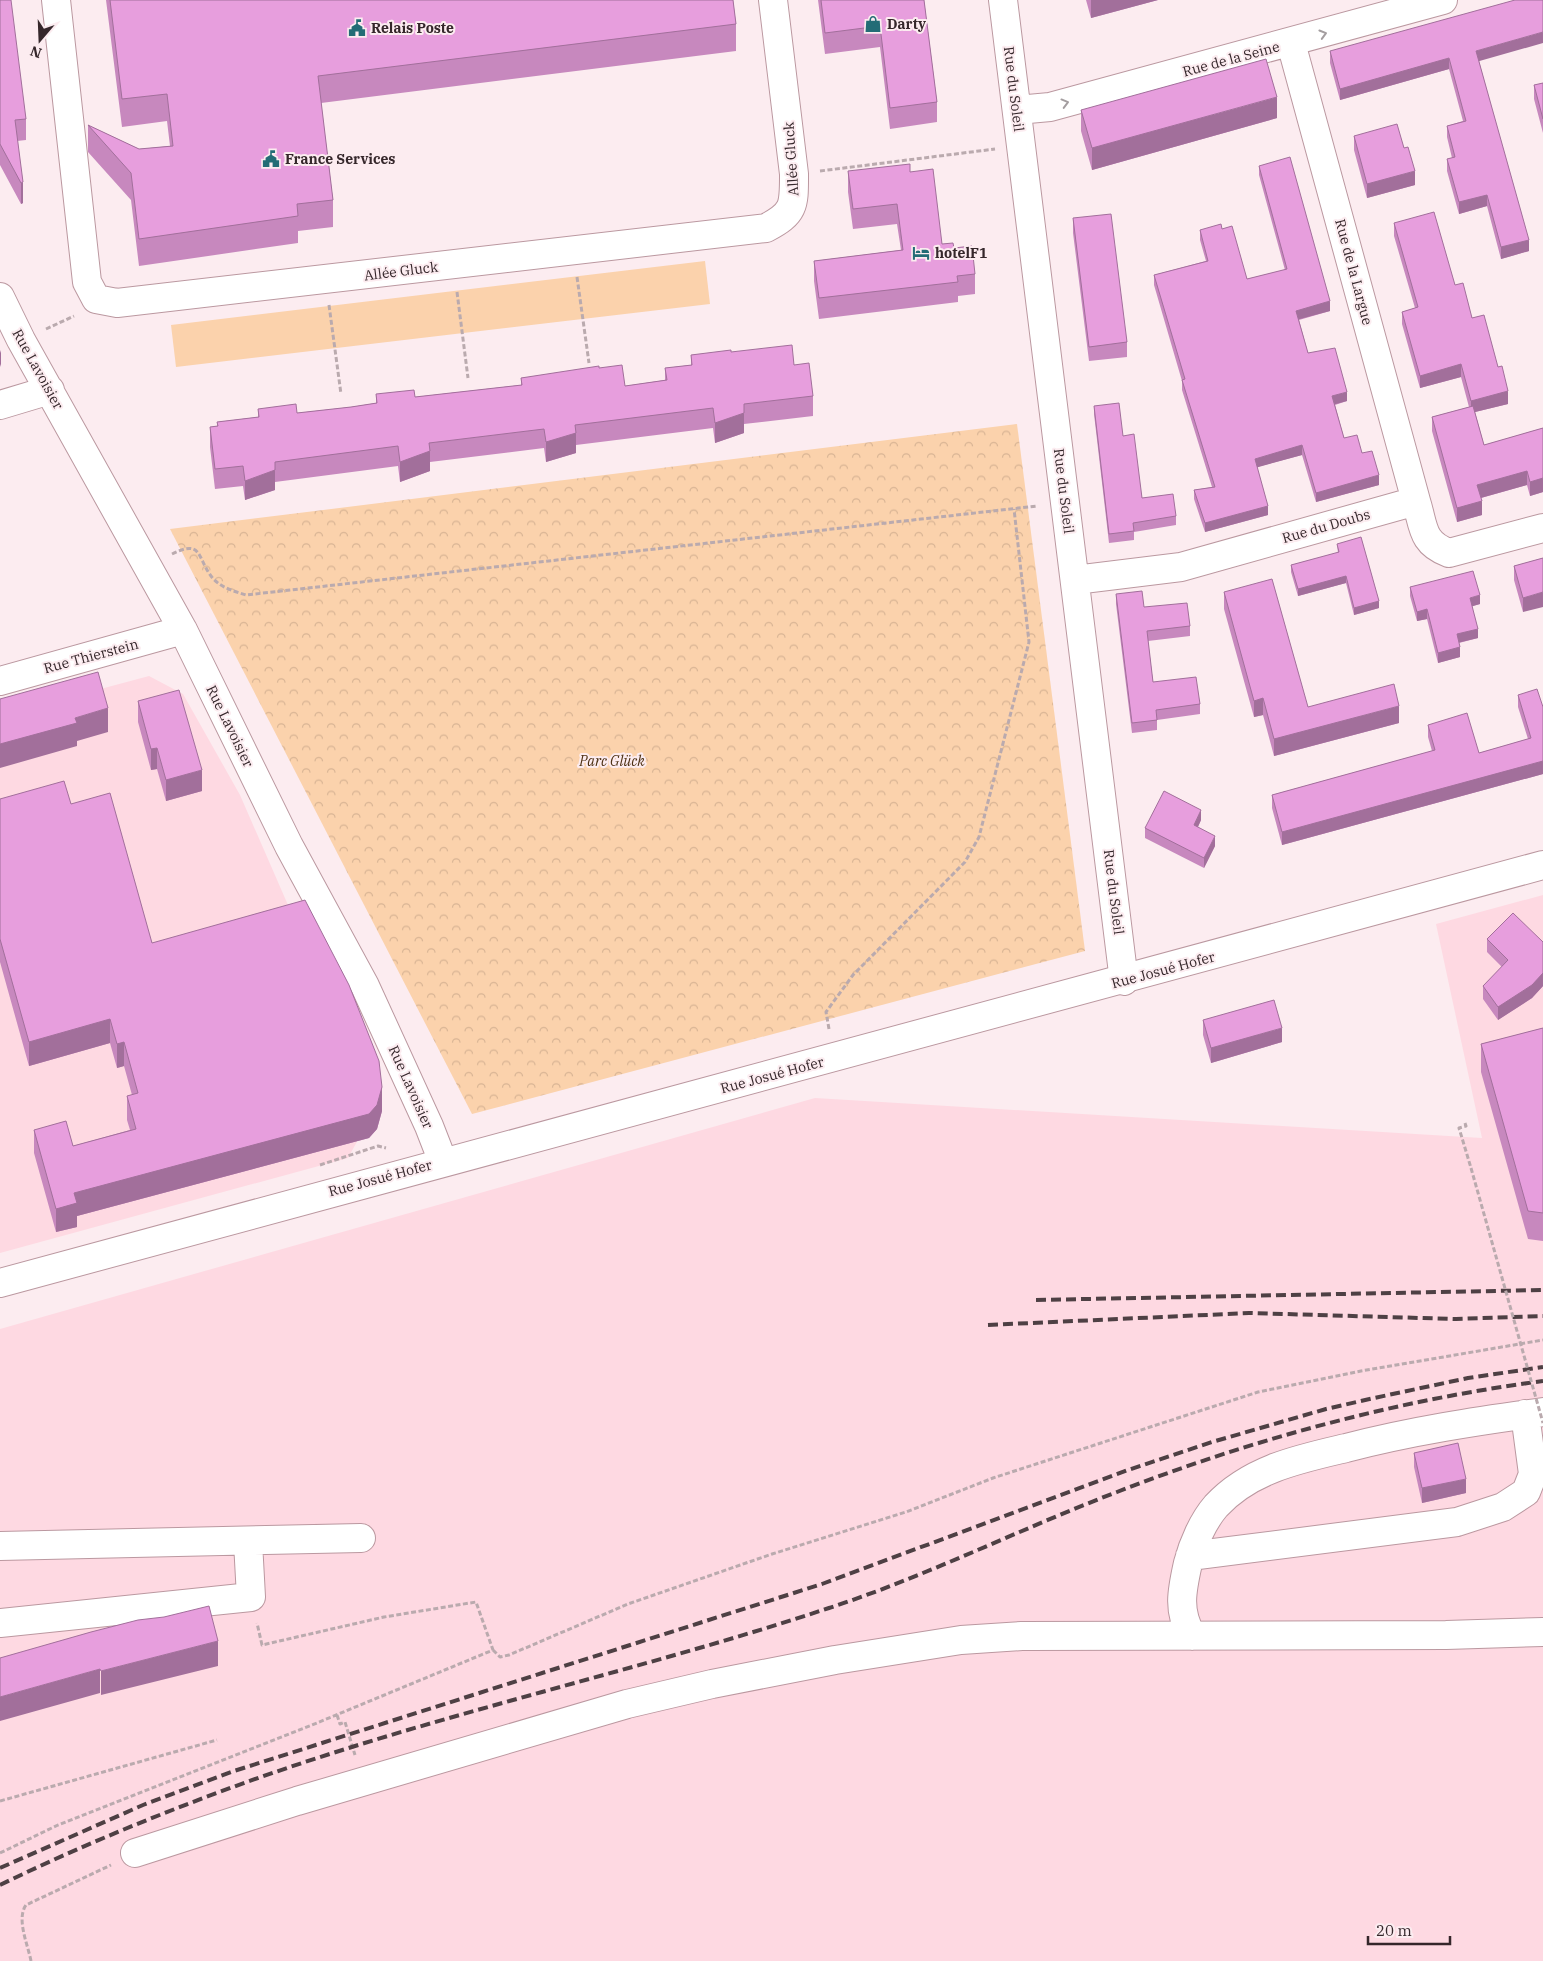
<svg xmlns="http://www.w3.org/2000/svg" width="1543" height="1961" font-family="'IBM Plex Serif',serif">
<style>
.built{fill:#fed9e2}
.grass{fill:#fbd2ac}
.forest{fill:url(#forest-crowns)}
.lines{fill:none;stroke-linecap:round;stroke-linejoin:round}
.minor-casing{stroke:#bb98a0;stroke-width:30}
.major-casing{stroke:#bb98a0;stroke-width:30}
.path{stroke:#baaaae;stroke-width:3;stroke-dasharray:5 2.5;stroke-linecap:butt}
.minor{stroke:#fff;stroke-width:28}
.major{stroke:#fff;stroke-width:28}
.rail{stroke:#4e4044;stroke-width:4;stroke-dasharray:10 5;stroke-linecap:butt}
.path-bridge{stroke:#baaaae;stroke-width:3;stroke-dasharray:5 2.5;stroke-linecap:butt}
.wall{fill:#c788be}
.shaded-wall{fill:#a26f9b}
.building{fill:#e79edd;stroke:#a26f9b}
.oneway{stroke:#a49ea0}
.labels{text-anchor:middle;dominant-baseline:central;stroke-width:4;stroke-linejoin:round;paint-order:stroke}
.poi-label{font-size:14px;font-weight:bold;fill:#35272b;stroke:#fcecf0;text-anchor:start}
.street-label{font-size:14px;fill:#35272b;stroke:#fcecf0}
.park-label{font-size:14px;font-style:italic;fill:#4d3013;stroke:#fcecf0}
</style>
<defs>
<pattern id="forest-crowns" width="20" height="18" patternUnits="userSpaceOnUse" patternTransform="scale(1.25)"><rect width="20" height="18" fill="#fbd2ac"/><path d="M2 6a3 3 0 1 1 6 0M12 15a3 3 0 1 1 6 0" fill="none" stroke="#d8b494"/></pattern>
</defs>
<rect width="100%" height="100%" fill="#fcecf0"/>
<path class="built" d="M149,676L183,694L240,795L376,1107L348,1158L0,1253V716Z
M1543,895V1961H0V1329L815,1098L1482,1138L1436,924Z"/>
<path class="grass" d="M705,261L710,304L176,367L171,325Z"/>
<path class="forest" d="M1017,424L1085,951L472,1114L170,529Z"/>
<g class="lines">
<g class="minor-casing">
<path id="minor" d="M56,0L87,282L96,299L117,303L766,228C795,213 794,205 794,174L773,0
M1003,0L1124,981
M1291,43L1416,501
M1017,110L1050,107L1443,0
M0,297L21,340L183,630L289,846L365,986L429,1126L443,1162
M0,405L50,390
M1075,580L1181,567L1416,501C1424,526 1421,543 1449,553L1543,528
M0,681L183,630
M0,1546L361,1538
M1190,1556L1457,1522L1503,1507L1526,1492L1533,1474L1525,1414
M0,1623L251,1597L248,1542
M1192,1636C1177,1611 1182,1590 1188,1563C1193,1544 1203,1521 1216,1506C1250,1469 1299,1459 1346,1448C1411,1431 1477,1421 1543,1412
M135,1853L297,1801L627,1704L712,1684L835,1660L961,1640L1022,1636L1446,1635L1543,1632"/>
</g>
<g class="major-casing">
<path id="major" d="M0,1283C513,1141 1029,1007 1543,865"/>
</g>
<path class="path" d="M820,171L995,149
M577,277L589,363
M457,292L468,378
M329,305L341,394
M46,329L74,316
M172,554C202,539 197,557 211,576C219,587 233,591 246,595L1037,506
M829,1029L826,1012L853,975L965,862L979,837L1029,642L1014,509
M1465,1123L1466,1126L1459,1128L1471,1168
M320,1165L378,1146L386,1148
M493,1650L500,1657L509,1655L628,1604L772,1554L906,1512L993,1478L1258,1392L1361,1371L1543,1340
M337,1715L340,1724L345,1722L355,1755
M0,1801L217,1740
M0,1853L58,1825L312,1725L493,1650L476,1602L384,1617L262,1645L257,1623
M31,1961C28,1945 16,1919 26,1905L111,1865"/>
<use href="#minor" class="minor"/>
<use href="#major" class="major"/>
<path class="rail" d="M1036,1300L1543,1290
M988,1325L1249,1313L1456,1319L1543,1316
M0,1868L143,1805L234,1771L822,1584L1128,1470L1212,1442L1326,1409L1374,1398L1468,1378L1543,1367
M0,1885C76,1848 154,1816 233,1787C427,1716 633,1673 829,1608C927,1576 1020,1529 1117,1492C1253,1439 1398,1400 1543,1381"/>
<path class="path-bridge" d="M1471,1168L1543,1423"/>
</g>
<path class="wall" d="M0,0L26,119V140L17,141L23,203L21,204L0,165Z
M106,0H733L736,24V51L321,103L333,200V227L298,231V243L139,266L131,200L88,152V125L139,149L170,146L167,121L122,127Z
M818,0H924L937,102V122L890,129L880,47L825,54Z
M1086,0H1158L1091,18Z
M1330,51L1479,61L1529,251L1501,259L1487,206L1459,214L1447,171V159L1452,158L1447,137V126L1463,121L1449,69L1340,100L1330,63Z
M1543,83V133L1534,99V85Z
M1081,110L1277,118L1092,170L1081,131Z
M1354,136L1415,185L1367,198L1354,150Z
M1259,166L1330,311L1299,320L1308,353L1347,401L1335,405L1344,438L1362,453L1379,485L1316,502L1302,455L1257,467L1268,515L1205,532L1194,499V490L1212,487L1182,390V381L1154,285V275L1206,261L1200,240V230L1222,229L1247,279L1285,270L1259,175Z
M848,171L910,172L942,244L954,248L975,274V294L958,296V302L819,319L814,281V261L901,250L897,224L853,229L848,192Z
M1073,218L1127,342V357L1089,361L1073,233Z
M1394,223L1455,285L1498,367L1508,404L1475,412L1484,445L1543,428V492L1530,496L1527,485L1481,498L1482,515L1457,522L1432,431V417L1469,407L1461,377L1420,388L1402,324V312L1415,308L1394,236Z
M731,352L794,365L813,396V416L744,424V433L715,443L713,428L576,445V453L546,462L544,448L430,462V471L400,482L398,466L275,482V490L245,500L243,486L215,489L210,447V427L217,426V422L258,417V409L297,413L351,407L376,403V394L415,397L521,385V378L599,368L625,386L665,380V368L691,365V355Z
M1094,406L1123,436L1142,498L1176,516V525L1134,532V540L1109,543L1094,414Z
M1337,544L1379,608L1354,615L1346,583L1298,596L1291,572V565L1338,553Z
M1543,558L1523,612L1514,580V566Z
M1410,587L1480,604L1472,606L1478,638L1459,643L1460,657L1438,663L1427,619L1417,621L1410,596Z
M1224,592L1308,707L1399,723L1274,756L1263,715L1254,717L1224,609Z
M1116,594L1144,607L1190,626V636L1148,641L1153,682L1200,704V714L1157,720V730L1132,733L1116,604Z
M1518,695L1543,707V774L1282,845L1272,808V795L1432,751L1428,737V725L1479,753L1528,739L1518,707Z
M138,701L202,791L166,801L157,769L151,770L138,722Z
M0,799L71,804L152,943L382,1111L377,1129L369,1138L77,1216V1227L56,1232L34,1153V1130L73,1146L130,1130L127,1120V1096L132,1095L124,1066L117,1068L110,1043L29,1066L0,962Z
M1201,820L1198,827L1215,846L1204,868L1145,838V828Z
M1487,939L1543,942V986L1532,998L1498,1020L1483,999V986L1502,967L1487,952Z
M1203,1020L1282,1042L1211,1063L1203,1035Z
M1543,1028V1241L1528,1239L1481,1072V1044Z
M1414,1453L1466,1493L1422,1503L1414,1467Z"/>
<path class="shaded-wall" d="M1091,0H1158L1091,18Z
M1543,32V43L1476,62V51Z
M1449,58V69L1340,100V89Z
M1277,97V118L1092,170V148Z
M1415,171V185L1367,198V184Z
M23,182V203L21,204V183Z
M1487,195V206L1459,214V202Z
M1529,240V251L1501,259V247Z
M1330,301V311L1296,320V311Z
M1,350V364L0,367V353Z
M1461,364V377L1420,388V376Z
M1508,391V404L1471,413V401Z
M1347,392V401L1332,405V396Z
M744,413V433L715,443V423Z
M576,433V453L546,462V442Z
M1302,445V455L1255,468V459Z
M430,451V471L400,482V462Z
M275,470V490L245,500V481Z
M1527,471V485L1477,499V485Z
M1379,475V485L1316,502V493Z
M1543,478V492L1530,496V482Z
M1482,501V515L1457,522V508Z
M1268,506V515L1205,532V523Z
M1346,576V583L1298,596V589Z
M1543,592V607L1523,612V598Z
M1480,595V604L1470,607V598Z
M1379,601V608L1354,615V608Z
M1427,609V619L1417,621V612Z
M1478,629V638L1457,643V634Z
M1460,647V657L1438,663V653Z
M1263,698V715L1254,717V701Z
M1399,706V723L1274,756V739Z
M108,708V732L77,741V746L0,768V744L75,718Z
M157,748V769L151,770V749Z
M1543,761V774L1282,845V832Z
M202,770V791L166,801V780Z
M1201,810V820L1194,835V825Z
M1215,836V846L1204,868V858Z
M1543,973V986L1532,998L1498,1020V1007Z
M110,1019V1043L29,1066V1042Z
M1282,1028V1042L1211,1063V1048Z
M124,1042V1066L117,1068V1044Z
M382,1087V1111L377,1129L369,1138L77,1216V1227L56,1232V1209L74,1193Z
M1466,1479V1493L1422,1503V1488Z
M218,1641V1666L101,1695V1671Z
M100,1669V1693L0,1721V1697Z"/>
<path class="building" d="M0,0H11L26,119L15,120L23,182L21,183L0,144Z
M110,0H733L736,24L318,76L333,200L297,204L298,216L139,239L131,173L88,125L139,149L173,146L167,94L122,99Z
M821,0H924L937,102L890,108L880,26L825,33Z
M1515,0H1543V32L1476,51L1529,240L1501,247L1487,195L1459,202L1447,159L1455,157L1447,126L1466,121L1449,58L1340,89L1330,51Z
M1266,59L1277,97L1092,148L1081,110Z
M1543,83V119L1534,85Z
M1397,124L1404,148L1408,147L1415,171L1367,184L1354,136Z
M1290,157L1330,301L1296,311L1308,353L1335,348L1347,392L1332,396L1344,438L1357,435L1362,453L1372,451L1379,475L1316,493L1302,445L1255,459L1268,506L1205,523L1194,490L1215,487L1182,380L1185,379L1154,275L1208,261L1200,230L1221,224L1222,229L1232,226L1247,279L1287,269L1259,166Z
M910,164V172L933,169L942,244L953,243L954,248L972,246L975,274L957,276L958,282L819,298L814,261L903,250L897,204L853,209L848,171Z
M1434,212L1455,285L1463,283L1472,318L1484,315L1498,367L1502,366L1508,391L1471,401L1461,364L1420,376L1402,312L1418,307L1394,223Z
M1111,214L1127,342L1089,347L1073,218Z
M792,345L794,365L809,363L813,396L744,404V413L715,423L713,408L575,425L576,433L546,442L544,429L429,443L430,451L400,462L398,446L275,462V470L245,481L243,466L215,469L210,427L218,426L217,422L259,417L258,409L296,404L297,413L351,407L377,403L376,394L414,390L415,397L522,385L521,378L599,366V368L622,365L625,386L667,380L665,368L692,365L691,355L731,350V352Z
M1119,403L1123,436L1134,434L1142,498L1173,494L1176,516L1133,523L1134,531L1109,534L1094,406Z
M1473,406L1484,445L1543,428V478L1530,482L1527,471L1477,485L1482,501L1457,508L1432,417Z
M1361,537L1379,601L1354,608L1346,576L1298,589L1291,565L1339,552L1337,544Z
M1543,558V592L1523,598L1514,566Z
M1473,571L1480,595L1470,598L1478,629L1457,634L1460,647L1438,653L1427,609L1417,612L1410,587Z
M1272,579L1308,707L1394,684L1399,706L1274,739L1263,698L1254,701L1224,592Z
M1142,591L1144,607L1187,603L1190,626L1147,631L1153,682L1196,677L1200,704L1156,710L1157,720L1132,723L1116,594Z
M98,672L108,708L75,718L77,723L0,744V699Z
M1537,689L1543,707V761L1282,832L1272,795L1435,750L1428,725L1467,713L1479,753L1531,738L1518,695Z
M179,690L202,770L166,780L157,748L151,749L138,701Z
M64,781L71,804L110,793L152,943L305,900L349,985L379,1061L382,1087L377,1105L369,1114L74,1193L77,1203L56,1209L34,1130L66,1121L73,1146L136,1129L127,1096L138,1093L124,1042L117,1044L110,1019L29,1042L0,939V799Z
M1164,791L1201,810L1194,825L1215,836L1204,858L1145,828Z
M1513,913L1543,942V973L1532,985L1498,1007L1483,986L1508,960L1487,939Z
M1274,1000L1282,1028L1211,1048L1203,1020Z
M1543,1028V1213L1528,1211L1481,1044Z
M1458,1443L1466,1479L1422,1488L1414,1453Z
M209,1606L218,1641L101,1671L100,1669L0,1697V1658L91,1632L138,1620L164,1617Z"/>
<defs><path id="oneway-chevron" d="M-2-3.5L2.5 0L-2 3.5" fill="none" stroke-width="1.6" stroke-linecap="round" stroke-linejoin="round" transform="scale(1.25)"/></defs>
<g class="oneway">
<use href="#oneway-chevron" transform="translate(1323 34) rotate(-16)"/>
<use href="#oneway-chevron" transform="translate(1065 103) rotate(-15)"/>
</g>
<defs>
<g id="shop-bare" transform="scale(1.35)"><path d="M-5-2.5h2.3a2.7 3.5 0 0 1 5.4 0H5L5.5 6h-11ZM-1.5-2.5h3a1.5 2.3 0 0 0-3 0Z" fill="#236c76" stroke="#fcecf0" stroke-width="2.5" paint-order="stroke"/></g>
<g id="civic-bare" transform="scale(1.35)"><path d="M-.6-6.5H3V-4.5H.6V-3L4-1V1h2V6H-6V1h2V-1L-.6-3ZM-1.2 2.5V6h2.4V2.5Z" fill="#236c76" stroke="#fcecf0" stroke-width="2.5" paint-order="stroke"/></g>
<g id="hotel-bare" transform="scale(1.35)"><path d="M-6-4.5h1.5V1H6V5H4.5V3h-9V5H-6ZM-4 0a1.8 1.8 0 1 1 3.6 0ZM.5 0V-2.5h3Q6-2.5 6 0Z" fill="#236c76" stroke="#fcecf0" stroke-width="2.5" paint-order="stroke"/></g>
</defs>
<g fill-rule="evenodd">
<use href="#shop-bare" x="873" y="24"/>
<use href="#civic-bare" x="357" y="28"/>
<use href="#civic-bare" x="271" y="159"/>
<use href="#hotel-bare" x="921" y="253"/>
</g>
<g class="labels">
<g class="poi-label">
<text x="887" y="24">Darty</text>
<text x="371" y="28">Relais Poste</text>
<text x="285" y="159">France Services</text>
<text x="935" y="253">hotelF1</text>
</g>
<g class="street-label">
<text transform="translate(1231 59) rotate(-15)">Rue de la Seine</text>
<text transform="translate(1014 89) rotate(83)">Rue du Soleil</text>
<text transform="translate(791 159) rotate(-94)">Allée Gluck</text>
<text transform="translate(401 271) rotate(-7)">Allée Gluck</text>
<text transform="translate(1354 272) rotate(75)">Rue de la Largue</text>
<text transform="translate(38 369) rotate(61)">Rue Lavoisier</text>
<text transform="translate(1064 491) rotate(83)">Rue du Soleil</text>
<text transform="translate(1326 526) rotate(-16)">Rue du Doubs</text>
<text transform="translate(91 656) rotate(-15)">Rue Thierstein</text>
<text transform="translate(230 726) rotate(64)">Rue Lavoisier</text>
<text transform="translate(1114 892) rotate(83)">Rue du Soleil</text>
<text transform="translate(1163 970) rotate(-15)">Rue Josué Hofer</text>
<text transform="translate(772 1075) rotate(-15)">Rue Josué Hofer</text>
<text transform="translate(411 1087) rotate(66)">Rue Lavoisier</text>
<text transform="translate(380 1178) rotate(-15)">Rue Josué Hofer</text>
</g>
<g class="park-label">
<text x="612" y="761">Parc Glück</text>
</g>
</g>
<g transform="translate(40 40) rotate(199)" stroke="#fcecf0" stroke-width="4" paint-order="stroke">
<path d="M0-4L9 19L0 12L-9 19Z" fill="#35272b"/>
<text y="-8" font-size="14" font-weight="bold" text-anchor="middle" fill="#35272b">N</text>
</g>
<path d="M1368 1936v8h82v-8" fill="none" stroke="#35272b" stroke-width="2.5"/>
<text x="1376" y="1936" font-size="15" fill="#35272b" stroke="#fcecf0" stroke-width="4" paint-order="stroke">20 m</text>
</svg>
